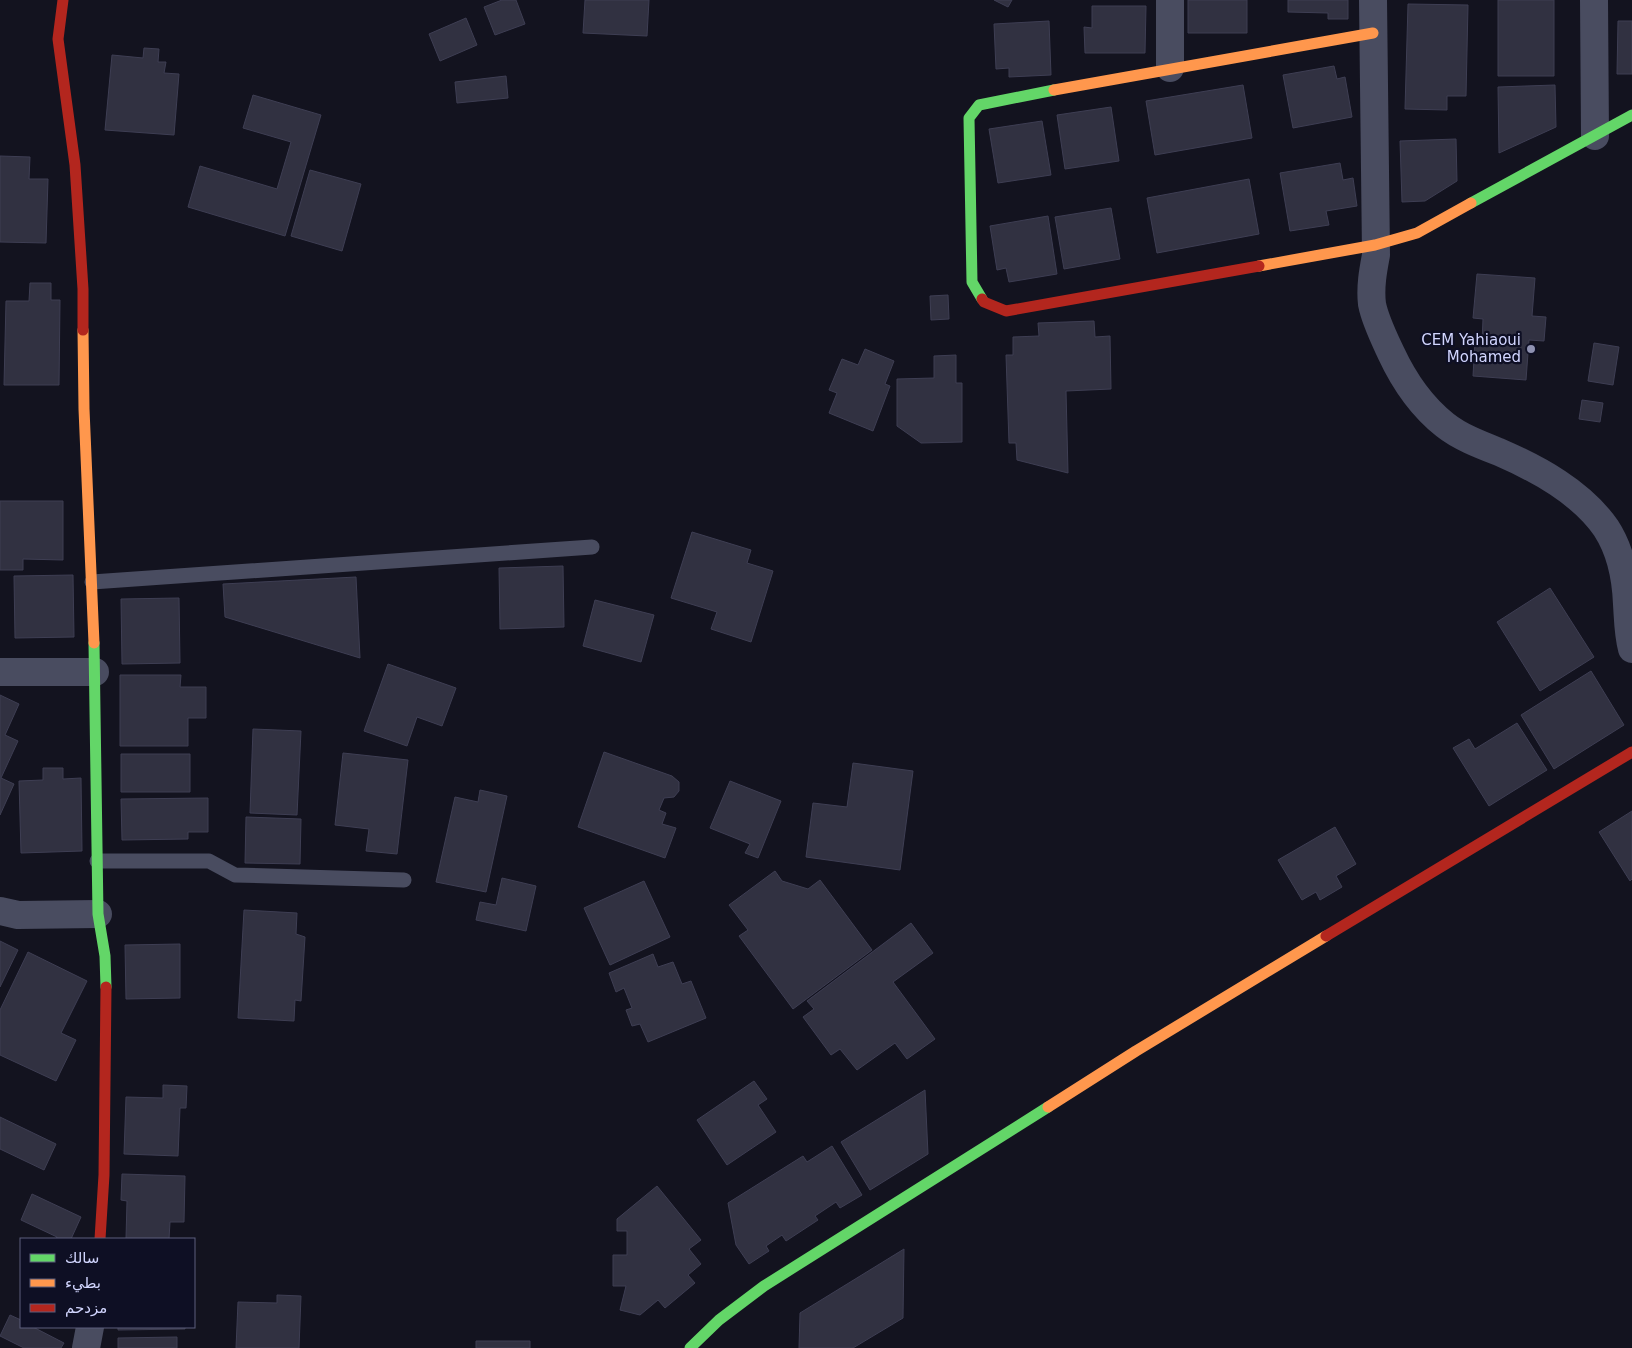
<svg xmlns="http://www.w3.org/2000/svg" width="1632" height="1348" font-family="'DejaVu Sans','Noto Sans Arabic',sans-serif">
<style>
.building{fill:#313141;stroke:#3e3e53}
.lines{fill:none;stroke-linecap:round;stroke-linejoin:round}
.lane{stroke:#494c60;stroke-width:15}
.street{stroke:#494c60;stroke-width:28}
.fast{stroke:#63d668;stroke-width:11}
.slow{stroke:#ff974d;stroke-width:11}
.jam{stroke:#b3261e;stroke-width:11}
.poi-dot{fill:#8f92b1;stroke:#0e0f24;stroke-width:2}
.labels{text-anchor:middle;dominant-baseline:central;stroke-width:4.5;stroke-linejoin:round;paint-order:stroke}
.poi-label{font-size:15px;fill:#d2d6ff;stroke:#0e0f24;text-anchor:end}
</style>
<rect width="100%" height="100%" fill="#13131f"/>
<path class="building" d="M502,0H516L525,24L495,35L484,7Z
M585,0H649L647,36L583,33Z
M994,0H1012L1008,7Z
M1188,0H1247V33H1188Z
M1288,0H1348V19H1328V13L1288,12Z
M1498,0H1554V76H1498Z
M1408,4L1468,5L1466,96H1447V110L1405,109Z
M1092,6H1146L1145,53H1085L1084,27L1092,28Z
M466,18L477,45L440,61L429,34Z
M1049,21L1051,75L1009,77V68L996,69L994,24Z
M1618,21H1632V74H1617Z
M144,48L159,49L158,62H166L164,73L179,74L174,135L105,130L112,55L143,58Z
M1334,66L1337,79L1345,77L1352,117L1293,128L1283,75Z
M506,76L508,98L457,103L455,82Z
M1243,85L1252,138L1155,155L1146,101Z
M1555,85L1556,127L1499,153L1498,87Z
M253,95L321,115L285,236L188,207L200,166L277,189L291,142L243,128Z
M1111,107L1119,161L1065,169L1057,115Z
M1042,121L1051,175L998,183L989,129Z
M1456,139L1457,181L1425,201L1402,202L1400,141Z
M0,156L30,157L29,179H48L46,243L0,242Z
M1340,163L1343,180L1353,178L1357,206L1326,211L1329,225L1290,231L1280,173Z
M310,170L361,184L342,251L291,236Z
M1249,179L1259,234L1157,253L1147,198Z
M1111,208L1120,259L1064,269L1055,217Z
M1048,216L1057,274L1009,282L1006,268L997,270L990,226Z
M1477,274L1535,278L1532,316L1546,317L1544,341L1529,340L1526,380L1473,376L1475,342L1482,343L1483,319L1473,318Z
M30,283H51V300H60L59,385H4L6,301H29Z
M948,295L949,319L931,320L930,296Z
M1094,321L1095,337L1110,336L1111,389L1066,391L1068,473L1017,460L1016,443H1009L1006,355H1013V337L1039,336L1038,323Z
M1594,343L1619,347L1613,385L1588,381Z
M865,349L894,361L885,384L890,386L873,431L829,413L837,393L829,390L842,359L858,365Z
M956,355V383H962V442L921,443L897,426V379L934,378V356Z
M1582,400L1603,403L1600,422L1579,419Z
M0,501H63V560L23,559V570H0Z
M692,532L751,550L747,563L773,571L751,642L711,629L717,612L671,598Z
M563,566L564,627L500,629L499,568Z
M73,575L74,637L15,638L14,576Z
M356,577L360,658L225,617L223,584Z
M1550,588L1594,657L1540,691L1497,622Z
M179,598L180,663L122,664L121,599Z
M595,600L654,615L641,662L583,646Z
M388,664L456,688L442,726L417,717L407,746L364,731Z
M1591,671L1624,725L1554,769L1521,715Z
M120,675H181L180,687H206V718H188V746H120Z
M0,695L19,704L5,735L18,741L1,778L14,784L0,815Z
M1517,723L1547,770L1489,806L1453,748L1469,739L1475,749Z
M253,729L301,731L297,815L250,813Z
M604,752L672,776L679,782V791L674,797L664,798L659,810L666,813L662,824L676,828L665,858L578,827Z
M343,753L408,760L397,854L366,851L369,829L335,825Z
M121,754H190V792H121Z
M853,763L913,771L900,870L806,857L813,803L847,807Z
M43,768H63V779L81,778L82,851L21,853L19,781L43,780Z
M730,781L781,801L758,858L745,853L750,844L710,828Z
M480,790L507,796L486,892L436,882L455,797L478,802Z
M208,798V832H188V839L122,840L121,799Z
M1632,811V879L1630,881L1599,832Z
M246,817L301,819L300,864L245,863Z
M1335,827L1356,864L1336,876L1342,887L1320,900L1316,892L1302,900L1278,860Z
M775,871L782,881L808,889L820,880L872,950L793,1009L739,936L748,930L729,905Z
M502,878L536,886L526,931L476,920L480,902L496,905Z
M644,881L670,937L610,965L584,908Z
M244,910L297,913L296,934L305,937L301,1001L295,1000L294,1021L238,1018Z
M911,923L933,953L893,982L935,1039L907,1059L895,1043L857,1070L840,1049L831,1055L803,1017L814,1009L807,1001Z
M0,941L18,950L0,987Z
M180,944V998L126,999L125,945Z
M28,952L87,981L61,1033L76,1040L56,1081L0,1055V1010Z
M653,954L658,967L673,962L682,984L691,981L706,1018L648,1042L640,1024L632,1026L626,1010L632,1008L624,988L616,992L609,973Z
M754,1081L767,1099L758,1105L776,1132L727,1165L697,1120Z
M163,1085L187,1086L186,1108H180L178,1156L124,1154L126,1097L163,1098Z
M925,1090L928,1154L870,1190L841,1142Z
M0,1117L56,1144L44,1170L0,1149Z
M832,1146L862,1195L840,1208L836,1202L815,1216L818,1220L786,1241L782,1235L766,1246L769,1251L749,1264L736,1245L728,1203L803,1156L807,1162Z
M122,1174L185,1176L184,1222H170L169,1239H126L127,1201L121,1200Z
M657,1186L701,1240L689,1249L701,1264L688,1275L695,1283L665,1308L658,1300L640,1315L620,1310L626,1286H613V1255H627V1231H617V1219Z
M32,1194L81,1217L71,1239H56L57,1237L21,1220Z
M904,1249L903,1318L853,1348H799L800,1313Z
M277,1295L301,1296L299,1348H236L238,1302L277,1303Z
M10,1315L21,1320V1327H33L64,1343L61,1348H24L0,1336Z
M118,1327H185V1329L118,1330Z
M177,1337V1348H118V1338Z
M476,1341H530V1348H476Z"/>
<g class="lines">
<path class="lane" d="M92,582L592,547
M97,861H209L235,875L404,880"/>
<path class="street" d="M1170,0V68
M1373,0L1376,255C1373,271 1370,287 1372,304C1375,320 1384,338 1391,353C1404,381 1421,406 1445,425C1460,437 1481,445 1499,452C1538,469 1581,492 1606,528C1621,551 1626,577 1627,604C1628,619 1628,634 1632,649
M1594,0L1595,136
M0,672H95
M0,911L18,915L98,914
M86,1348L90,1327"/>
<path class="fast" d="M1471,203L1632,115
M982,299L972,282L969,118L979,105L1054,90
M94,643L98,914L105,956L106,987
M690,1348L719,1320L764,1286L1048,1107"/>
<path class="slow" d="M1054,90L1373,33
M1259,266L1375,245L1417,233L1471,203
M83,330L84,409L94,643
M1048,1107L1136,1051L1326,936"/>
<path class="jam" d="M63,0L58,39L75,165L83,289V330
M982,299L984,302L1006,311L1259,266
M1326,936L1632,752
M100,1239L104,1175L106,987"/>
</g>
<circle class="poi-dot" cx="1531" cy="349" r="5"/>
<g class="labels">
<g class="poi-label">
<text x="1521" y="340">CEM Yahiaoui<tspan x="1521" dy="17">Mohamed</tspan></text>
</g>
</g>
<rect x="20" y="1238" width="175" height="90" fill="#0e0f24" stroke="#5c5f7c"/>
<rect x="30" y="1254" width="25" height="8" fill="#63d668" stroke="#5c5f7c"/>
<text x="65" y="1263" font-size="15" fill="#d2d6ff">سالك</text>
<rect x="30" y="1279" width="25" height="8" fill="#ff974d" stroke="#5c5f7c"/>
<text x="65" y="1288" font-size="15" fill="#d2d6ff">بطيء</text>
<rect x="30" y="1304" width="25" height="8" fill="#b3261e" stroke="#5c5f7c"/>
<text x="65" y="1313" font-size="15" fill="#d2d6ff">مزدحم</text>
</svg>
